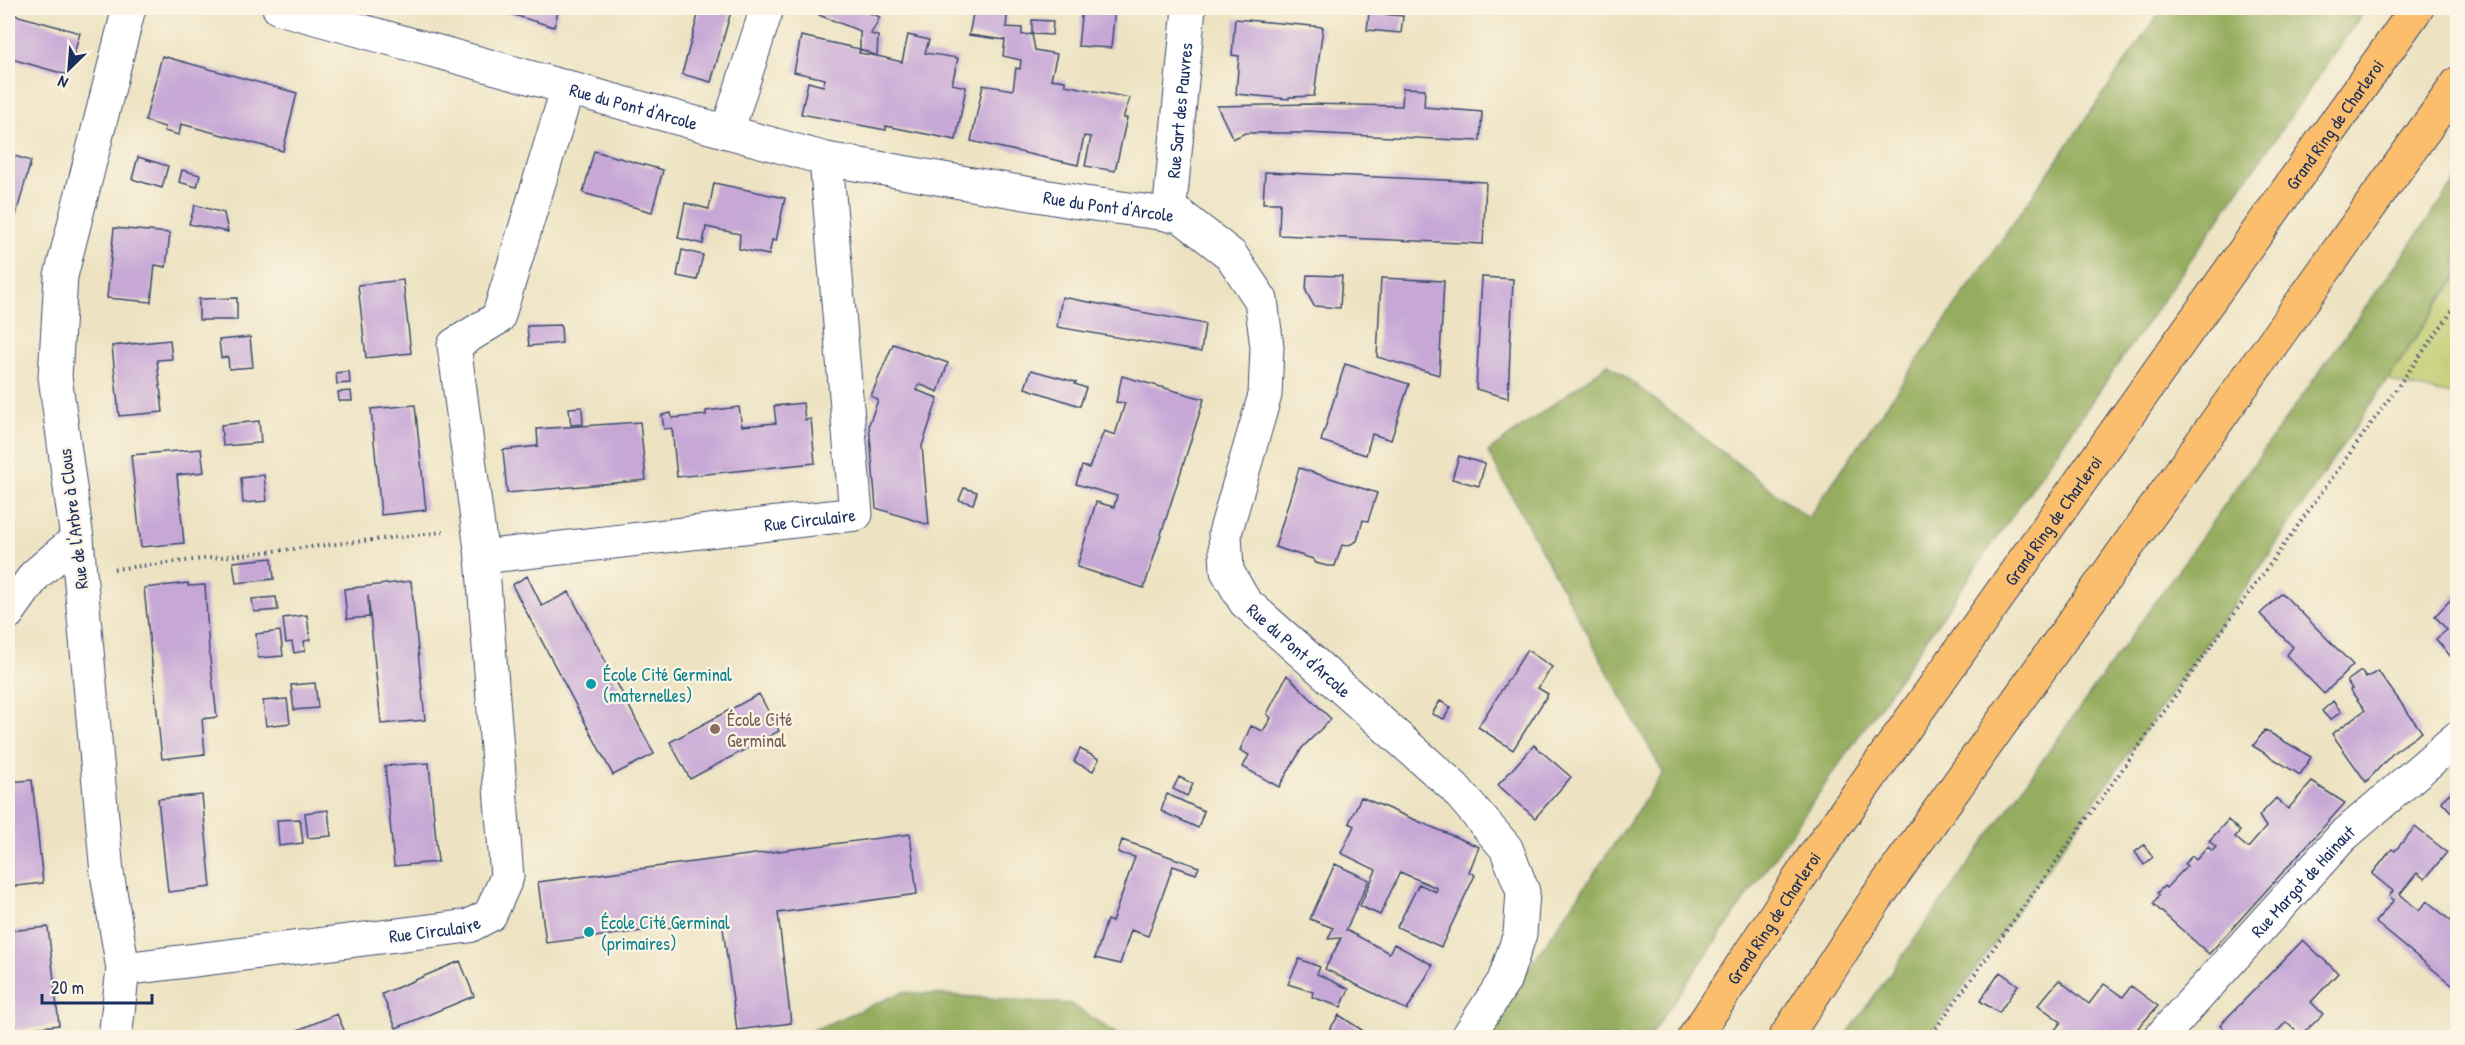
<svg xmlns="http://www.w3.org/2000/svg" width="2465" height="1045" font-family="'Patrick Hand',sans-serif">
<style>
.green{fill:#bdc96a;stroke:#6c7c64;stroke-width:1.5}
.forest{fill:#96ad5e;stroke:#586e5e;stroke-width:1.5}
.building{fill:#c6a7d6}
.lines{fill:none;stroke-linecap:round;stroke-linejoin:round}
.minor-casing{stroke:#3a4a6d;stroke-width:35}
.motorway-casing{stroke:#3a4a6d;stroke-width:35}
.path{stroke:#3a4a6d;stroke-width:4;stroke-dasharray:1.5 4.5;stroke-linecap:butt}
.minor{stroke:#fff;stroke-width:33}
.motorway{stroke:#fabe6d;stroke-width:33}
.culture-dot{fill:#0f9aa8;stroke:#fcf5e5;stroke-width:2}
.education-dot{fill:#8d6e63;stroke:#fcf5e5;stroke-width:2}
.labels{text-anchor:middle;dominant-baseline:central;stroke-width:4.5;stroke-linejoin:round;paint-order:stroke}
.street-label{font-size:18px;fill:#1b2f5e;stroke:#fcf5e5}
.culture-label{font-size:18px;fill:#0d838f;stroke:#fcf5e5;text-anchor:start}
.education-label{font-size:18px;fill:#785e54;stroke:#fcf5e5;text-anchor:start}
</style>
<rect width="100%" height="100%" fill="#fcf5e5"/>
<filter id="ink" filterUnits="userSpaceOnUse"><feTurbulence type="fractalNoise" baseFrequency=".0167" numOctaves="2"/><feDisplacementMap in="SourceGraphic" scale="12" xChannelSelector="R" yChannelSelector="G"/><feConvolveMatrix kernelMatrix="1 2 1 2 8 2 1 2 1" color-interpolation-filters="sRGB"/></filter>
<filter id="wash" filterUnits="userSpaceOnUse"><feTurbulence type="fractalNoise" baseFrequency=".008" numOctaves="4" result="noise"/><feDisplacementMap in="SourceGraphic" scale="24" xChannelSelector="R" yChannelSelector="G"/><feGaussianBlur stdDeviation="1.35" result="paint"/><feColorMatrix in="noise" values="0 0 0 0 0 0 0 0 0 0 0 0 0 0 0 0 0 1.4 0 .05"/><feComposite in="paint" operator="in"/></filter>
<g filter="url(#wash)">
<rect width="100%" height="100%" fill="#ede3c2"/>
<path class="green" d="M2457,277V396L2399,384L2388,379Z"/>
<path class="forest" d="M2163,8H2366L1649,1037L1481,1038L1663,773L1488,452L1608,364L1808,518Z
M2457,179V276L2266,559L1928,1037H1845Z
M903,992L1071,1004L1121,1037H797Z"/>
<g id="blocks">
<path class="building" d="M490,8H559L554,27Z
M700,8H732L711,82L682,74Z
M823,8H854L880,17L871,34L878,36L877,56L902,62L908,35L929,40L925,53L958,58L952,84L966,87L956,140L886,126V130L801,114L808,82L823,86L825,79L794,72L801,36L860,49L859,53L877,56L860,49V31L819,15Z
M974,8H1008L1006,27L1022,28V35L1032,34L1035,50L1057,54L1051,79L1065,81V85L1130,98L1123,118H1127L1115,171L1085,166L1091,137L1084,136L1078,165L971,141L983,85L1013,90L1016,68L1020,69L1021,60L1003,56L1005,40L969,35Z
M1082,8H1115L1111,48L1078,46Z
M8,13L80,33L68,75L8,58Z
M1369,13L1403,16L1401,33L1367,30Z
M1235,19L1323,27L1314,96L1289,97V99L1236,94L1239,56L1232,55Z
M1032,20L1053,21L1052,35L1032,34Z
M162,56L297,93L283,151L181,124L179,135L164,131L165,127L145,121Z
M1403,88L1425,89L1424,107L1482,112L1480,141L1306,133H1245L1233,139L1217,106L1308,104L1402,106Z
M594,151L663,170L652,212L583,193Z
M8,154L31,161L12,229L8,228Z
M138,157L168,166L162,188L132,179Z
M182,170L200,175L197,187L179,182Z
M1265,172L1486,182L1483,244L1279,235L1280,203H1263Z
M714,183L785,198L776,241L772,240L769,255L739,249L740,234L706,227L703,244L678,238L685,203L709,209Z
M195,205L224,213L228,232L189,224Z
M114,228L170,233L166,267L155,265L151,302L107,298Z
M682,250L703,255L697,280L677,276Z
M1307,275L1342,276L1340,308L1314,306L1306,291Z
M1482,277L1513,279L1508,398L1476,389Z
M1381,278L1444,281L1439,375L1377,357Z
M403,280L411,353L366,358L358,285Z
M1062,297L1205,324L1201,352L1057,327Z
M237,298V320H199V299Z
M561,325L562,343L529,346L527,326Z
M250,337L253,367L229,369L228,357L221,358L219,340Z
M170,340L172,359L157,360L163,412L119,416L112,346Z
M893,344L948,363L938,392L919,384L916,390L938,398L922,446L929,525L876,508L869,424L878,400L871,396Z
M1345,364L1409,384L1391,440L1372,434L1366,455L1321,441Z
M1031,370L1076,382L1075,384L1086,388L1080,406L1025,388Z
M349,371L350,383L337,384L336,373Z
M1122,376L1204,399L1144,588L1077,567L1096,502L1114,507L1117,496L1076,484L1082,466L1089,468L1104,431L1115,435L1125,403L1116,402Z
M351,391L352,401H339L338,392Z
M803,403L805,420L811,419L815,463L677,477L672,428L664,429L662,415L671,413L672,418L706,415V411L739,407L742,426L776,423L774,406Z
M415,405L426,510L381,515L371,409Z
M582,407L583,424L571,425L569,408Z
M259,421L261,443L223,446L221,425Z
M640,422L646,480L507,493L503,450L538,446L537,429Z
M201,449L204,472L177,475L184,543L141,547L131,455Z
M1459,456L1485,464L1479,486L1452,479Z
M1299,468L1377,493L1368,521L1363,520L1357,541L1347,546L1342,545L1335,566H1327L1316,563L1313,559L1275,547Z
M264,475L267,501L243,503L241,478Z
M964,488L977,492L973,504L959,500Z
M272,558L274,579L236,583L233,562Z
M527,576L542,606L569,592L654,754L613,775L512,585Z
M411,581L425,720L381,724L368,595L369,617L347,619L344,589Z
M188,583V586L205,585L209,651L217,717L202,719L205,754L162,759L144,588Z
M2282,593L2353,665L2324,694L2286,655L2293,647L2260,614Z
M2457,593V664L2436,639L2447,630L2435,616Z
M276,597L278,610L254,612L252,599Z
M307,615L310,640L304,641L305,651L294,653L292,642L286,643L283,618Z
M280,631L283,656L258,658L256,634Z
M1527,650L1552,667L1538,688L1548,694L1513,750L1478,727Z
M2361,671L2366,678L2378,671L2422,732L2394,752L2366,782L2332,734L2365,710L2350,690L2352,689L2347,681Z
M1287,675L1331,719L1302,748L1279,787L1243,767L1249,755L1240,750L1251,726L1263,731L1271,718L1267,714Z
M315,683L318,708L294,710L291,685Z
M759,694L779,731L690,779L670,742Z
M287,699L290,723L266,726L263,701Z
M1440,701L1451,707L1444,719L1432,714Z
M2333,701L2341,712L2330,720L2322,711Z
M2265,730L2311,757L2300,775L2253,746Z
M1534,745L1571,777L1535,818L1498,785Z
M1080,749L1099,759L1093,771L1074,762Z
M429,763L438,862L394,866L385,766Z
M1179,777L1193,784L1187,796L1173,789Z
M32,780L43,883L8,887V782Z
M2312,782L2345,803L2209,954L2153,904L2159,895L2157,893L2164,886L2166,888L2187,866L2184,864L2192,856L2196,860L2208,847L2212,851L2216,847L2209,841L2228,820L2240,831L2235,837L2248,848L2266,827L2259,816L2276,798L2288,809Z
M2457,787V818L2441,801Z
M1167,794L1204,811L1198,828L1161,811Z
M202,795L211,887L168,892L158,799Z
M1361,797L1479,847L1469,872L1475,875L1441,947L1397,927L1419,884L1436,892L1437,888L1400,872L1380,915L1360,906L1376,870L1341,853L1354,826L1349,823Z
M328,810L331,836L308,838L305,813Z
M300,819L303,843L279,846L277,820Z
M2415,827L2447,852L2425,879L2417,873L2400,894L2419,911L2427,901L2457,926V989L2375,922L2394,900L2389,896L2393,891L2372,874L2392,849L2395,851Z
M910,834L917,894L778,913L791,1023L737,1030L722,921L546,943L538,882Z
M1122,840L1199,867L1196,874L1173,866L1148,936L1131,930L1120,964L1095,958L1107,920L1112,922L1135,857L1118,853Z
M2144,845L2153,857L2144,865L2135,852Z
M1335,864L1369,880L1346,930L1389,953L1394,944L1433,965L1407,1010L1325,969L1341,938L1328,939L1333,928L1310,919Z
M48,927L59,1025L15,1030L8,958V931Z
M2303,940L2338,973L2311,1002L2323,1014L2301,1036L2286,1022L2274,1035L2277,1038H2233L2220,1025Z
M1299,959L1320,967L1317,974L1349,989L1341,1007L1312,997L1313,992L1288,984Z
M460,961L474,996L396,1028L382,994Z
M2000,972L2018,985L1999,1013L1980,1001Z
M2059,980L2089,1004L2104,984L2123,997L2131,986L2158,1006L2129,1038H2049L2061,1022L2038,1005Z
M337,1014L347,1037H281Z
M1339,1015L1374,1038H1324Z"/>
</g>
</g>
<g filter="url(#ink)">
<use href="#blocks" fill-opacity="0" stroke="#3a4a6d" stroke-width="1.5"/>
<g class="lines">
<g class="minor-casing">
<g id="minor">
<path id="s1" d="M279,8L826,159L1078,202L1181,216L1231,255L1261,300L1267,347L1265,395L1225,533L1227,571L1245,602L1454,787L1506,848L1523,892L1520,934L1504,981L1467,1038"/>
<path d="M727,132L767,8"/>
<path id="s2" d="M1169,215L1189,8"/>
<path id="s3" d="M482,557L856,514L826,159"/>
<path d="M8,613L35,575L77,539"/>
<path id="s4" d="M123,969L469,926L490,915L507,877L482,557L454,345L498,318L568,87"/>
<path d="M115,1038L123,969L107,873L77,539L55,377L61,276L129,8"/>
<path id="s5" d="M2160,1038L2342,837L2458,737"/>
</g>
</g>
<g class="motorway-casing">
<g id="motorway">
<path id="s6" d="M1694,1038L1814,856L2417,8"/>
<path d="M1785,1038L1876,899L2458,83"/>
</g>
</g>
<path class="path" d="M114,569L443,532
M1929,1038L2458,303"/>
<use href="#minor" class="minor"/>
<use href="#motorway" class="motorway"/>
</g>
</g>
<g class="culture-dot">
<circle cx="591" cy="684" r="6"/>
<circle cx="589" cy="932" r="6"/>
</g>
<circle class="education-dot" cx="715" cy="729" r="6"/>
<g class="labels">
<g class="street-label">
<text stroke="none"><textPath href="#s1" startOffset="368">Rue du Pont d'Arcole</textPath></text>
<text stroke="none"><textPath href="#s2" startOffset="105">Rue Sart des Pauvres</textPath></text>
<text stroke="none"><textPath href="#s6" startOffset="1116">Grand Ring de Charleroi</textPath></text>
<text stroke="none"><textPath href="#s1" startOffset="854">Rue du Pont d'Arcole</textPath></text>
<text stroke="none"><textPath href="#s3" startOffset="330">Rue Circulaire</textPath></text>
<text transform="translate(73 519) rotate(-97)">Rue de l'Arbre à Clous</text>
<text stroke="none"><textPath href="#s6" startOffset="630">Grand Ring de Charleroi</textPath></text>
<text stroke="none"><textPath href="#s1" startOffset="1430">Rue du Pont d'Arcole</textPath></text>
<text stroke="none"><textPath href="#s5" startOffset="212">Rue Margot de Hainaut</textPath></text>
<text stroke="none"><textPath href="#s6" startOffset="144">Grand Ring de Charleroi</textPath></text>
<text stroke="none"><textPath href="#s4" startOffset="314">Rue Circulaire</textPath></text>
</g>
<g class="culture-label">
<text x="603" y="674">École Cité Germinal<tspan x="603" dy="21">(maternelles)</tspan></text>
<text x="601" y="922">École Cité Germinal<tspan x="601" dy="21">(primaires)</tspan></text>
</g>
<g class="education-label">
<text x="727" y="719">École Cité<tspan x="727" dy="21">Germinal</tspan></text>
</g>
</g>
<rect width="2465" height="1045" fill="none" stroke="#fcf5e5" stroke-width="30"/>
<g transform="translate(69 69) rotate(205)" stroke="#fcf5e5" stroke-width="4.5" paint-order="stroke">
<path d="M0-4.5L10 22L0 15L-10 22Z" fill="#1b2f5e"/>
<text y="-9" font-size="16" font-weight="bold" text-anchor="middle" fill="#1b2f5e">N</text>
</g>
<path d="M42 994v9h110v-9" fill="none" stroke="#1b2f5e" stroke-width="3"/>
<text x="51" y="994" font-size="18" fill="#1b2f5e" stroke="#fcf5e5" stroke-width="4.5" paint-order="stroke">20 m</text>
</svg>
